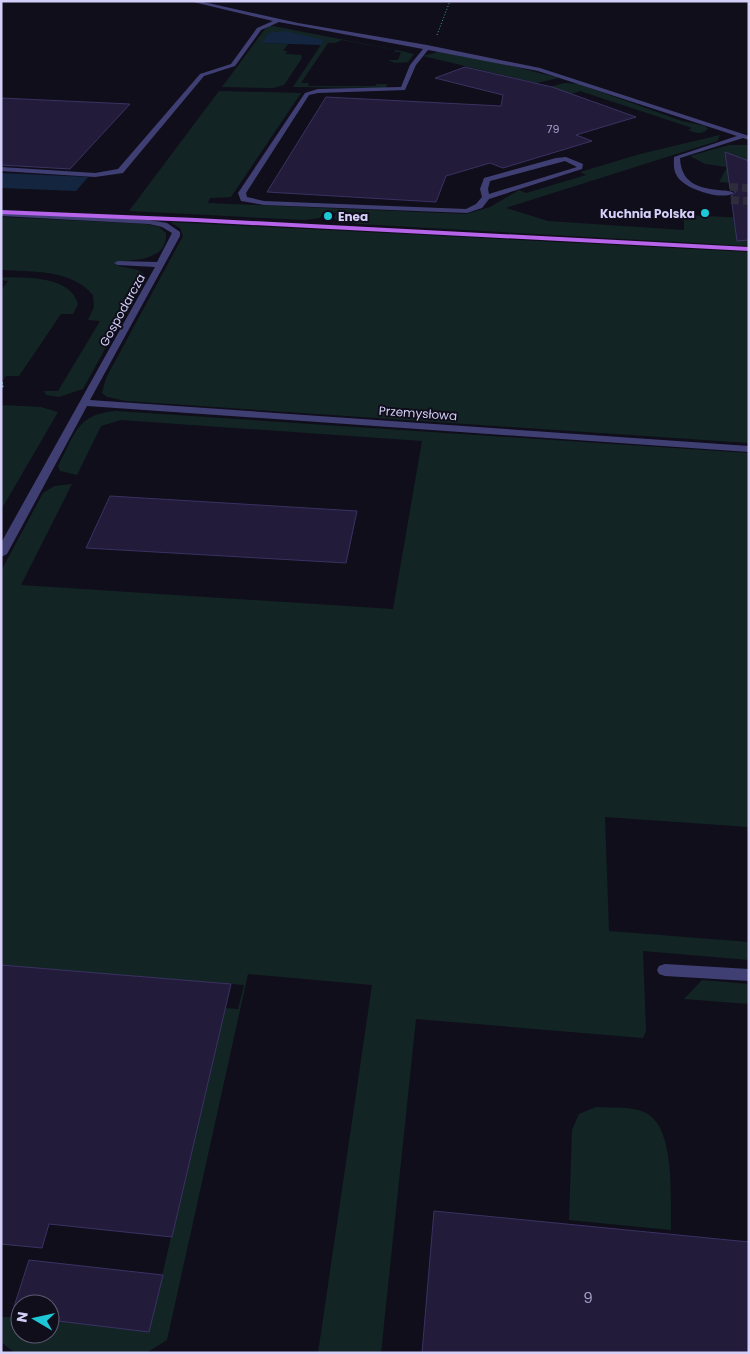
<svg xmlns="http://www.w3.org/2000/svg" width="750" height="1354" font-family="Poppins,sans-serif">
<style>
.green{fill:#122524}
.water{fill:#14263f}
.building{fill:#221c3a;stroke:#3a3263}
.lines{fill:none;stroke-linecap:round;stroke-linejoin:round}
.minor-tunnel{stroke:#2d2b3c;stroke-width:8;stroke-dasharray:8 4;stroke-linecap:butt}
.path-far1{stroke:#3c9f97;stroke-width:1;stroke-dasharray:1 2;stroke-linecap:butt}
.path{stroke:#3c9f97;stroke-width:2.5;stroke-dasharray:2 3;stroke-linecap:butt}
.minor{fill:#403f74;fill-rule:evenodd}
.major{fill:#b664ea;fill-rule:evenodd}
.poi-dot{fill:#1dc7d6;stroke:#100e1b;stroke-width:2}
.labels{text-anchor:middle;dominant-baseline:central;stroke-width:4;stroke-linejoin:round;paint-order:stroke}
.far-number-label{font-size:11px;fill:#a7a2c8}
.far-poi-label{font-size:12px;font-weight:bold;fill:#d3cff8;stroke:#100e1b;text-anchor:end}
.far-street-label{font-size:12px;fill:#d3cff8;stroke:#100e1b}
.near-number-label{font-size:15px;fill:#a7a2c8}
</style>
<rect width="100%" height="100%" fill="#100e1b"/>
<path class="green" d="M268,25L397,50L414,54L408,62L395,63L388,60H398L401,52H394L396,50L342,40L335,43H328L301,83H309L308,86H376V84H387L386,88L293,87L324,40L270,33L263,43L288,44L283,51H287L286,54L301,55L302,58L284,85L273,88L222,87Z
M438,52L500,63L559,78L536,83L423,56Z
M564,83L579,84L682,121L705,126L708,129C702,135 695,133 688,130L692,128L580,91L565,96L543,89Z
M219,91L301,93L231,197L210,198L208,203L466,214L490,207L519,190L526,193L586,175L580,172L640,154L720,135L717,141L708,144L506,208L548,221L684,230V215L749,218V246L359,224L336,220L334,218L336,213L323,212L320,218L305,220L129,211Z
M729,145H749V177L743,184L719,182L727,167L705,164L690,156Z
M1,217L146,224L159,227L166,233C168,258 140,260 122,261L118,266L138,270L144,274V278L83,389L59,397L46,395L44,391H58L100,321L88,320L94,307L93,295C71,269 33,272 1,270Z
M170,222L749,252V443L126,401L107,397L102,393L106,378L183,236L180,228Z
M1,277C25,278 70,275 78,304L73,314H61L19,376H6L2,382L1,290L8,281L1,280Z
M1,405L41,407L58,412L1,510Z
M116,411L749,453V827L605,817L609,931L749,942V960L643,951L646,1031L643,1038L416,1019L381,1353H318L372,985L248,974L167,1340L146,1353H15L1,1342V1317H20V1334H50V1320L149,1331L225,1008L238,1009L244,985L1,965V571L43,493L54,486L72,484L21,585L393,609L422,441L121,420L101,426L77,475L60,471L58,466C75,435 76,414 116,411Z
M702,980L749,984V1004L684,999Z
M596,1107C610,1108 633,1106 646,1113C676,1128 670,1200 671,1230L569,1220L572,1130L579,1114Z"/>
<path class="water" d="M286,31L324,40L321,45L262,43L269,33Z
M1,173L88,177L76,191L1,188Z"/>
<path class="building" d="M465,67L552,87L636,117L576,135L592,141L503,168L490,163L446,176L436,202L267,192L326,97L501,106L503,95L435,78Z
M1,98L130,104L70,169L1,165Z
M725,152L749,161V240L737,241L731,196L736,192L730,189Z
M110,496L357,511L346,563L86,548Z
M1,965L231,984L172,1237L49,1224L42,1248L1,1244Z
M434,1211L749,1242V1353H422Z
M29,1260L163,1275L149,1332L50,1320V1304H20V1317L11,1316Z"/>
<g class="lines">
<path class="minor-tunnel" d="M730,187L749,188
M731,200L749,201"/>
<path class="path-far1" d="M437,35L450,1"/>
<path class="path" d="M1,383L4,384L1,388"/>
<path class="minor" d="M189,1H199L298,23L427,45L540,68L746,135L749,136V140L743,138L680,158C681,182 697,188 718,190C724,191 729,190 734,193C722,201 684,189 677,176C673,170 674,164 674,157L737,136L538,71L428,50L416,65L405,90L318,93L309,95L246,193L247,197L264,201L466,209L476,204L482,197L480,189L484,178L556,158L566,157L583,164L582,169L489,199L482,208L467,213L264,205L241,201L238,193L305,93L318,89L401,87L410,65L423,49L279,22L261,30L235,66L204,76L123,173L95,177L1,171V167L95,173L118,169L200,74L231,64L257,28L273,21ZM565,161L577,167L489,194L488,189L490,181Z
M1,212L149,220L167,223L180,232V236L90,400L749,446V452L87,406L7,554L1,557V543L155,267L118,265L114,263L118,261L157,262L172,233L162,227L149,224L1,216Z
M665,964L749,969V981L665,976L659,974L657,970L659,966Z"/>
<path class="major" d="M1,210L196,218L749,247V251L196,222L1,214Z"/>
</g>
<g class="poi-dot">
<circle cx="705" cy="213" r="5"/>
<circle cx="328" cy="216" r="5"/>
</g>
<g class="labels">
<g class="far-number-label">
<text x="553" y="129">79</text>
</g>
<g class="far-poi-label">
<text x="695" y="213">Kuchnia Polska</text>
<text x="338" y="216" text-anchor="start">Enea</text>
</g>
<g class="far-street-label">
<text transform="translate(122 310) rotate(-61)">Gospodarcza</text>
<text transform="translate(418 413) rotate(4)">Przemysłowa</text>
</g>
<g class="near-number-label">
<text x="588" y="1297">9</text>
</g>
</g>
<rect width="750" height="1354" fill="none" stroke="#d3cff8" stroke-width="5"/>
<g transform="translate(35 1319) rotate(279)"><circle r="24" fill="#100e1b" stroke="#5e5b73"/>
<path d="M0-4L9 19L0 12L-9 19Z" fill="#1dc7d6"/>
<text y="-8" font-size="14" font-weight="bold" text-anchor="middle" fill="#d3cff8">N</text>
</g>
</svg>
